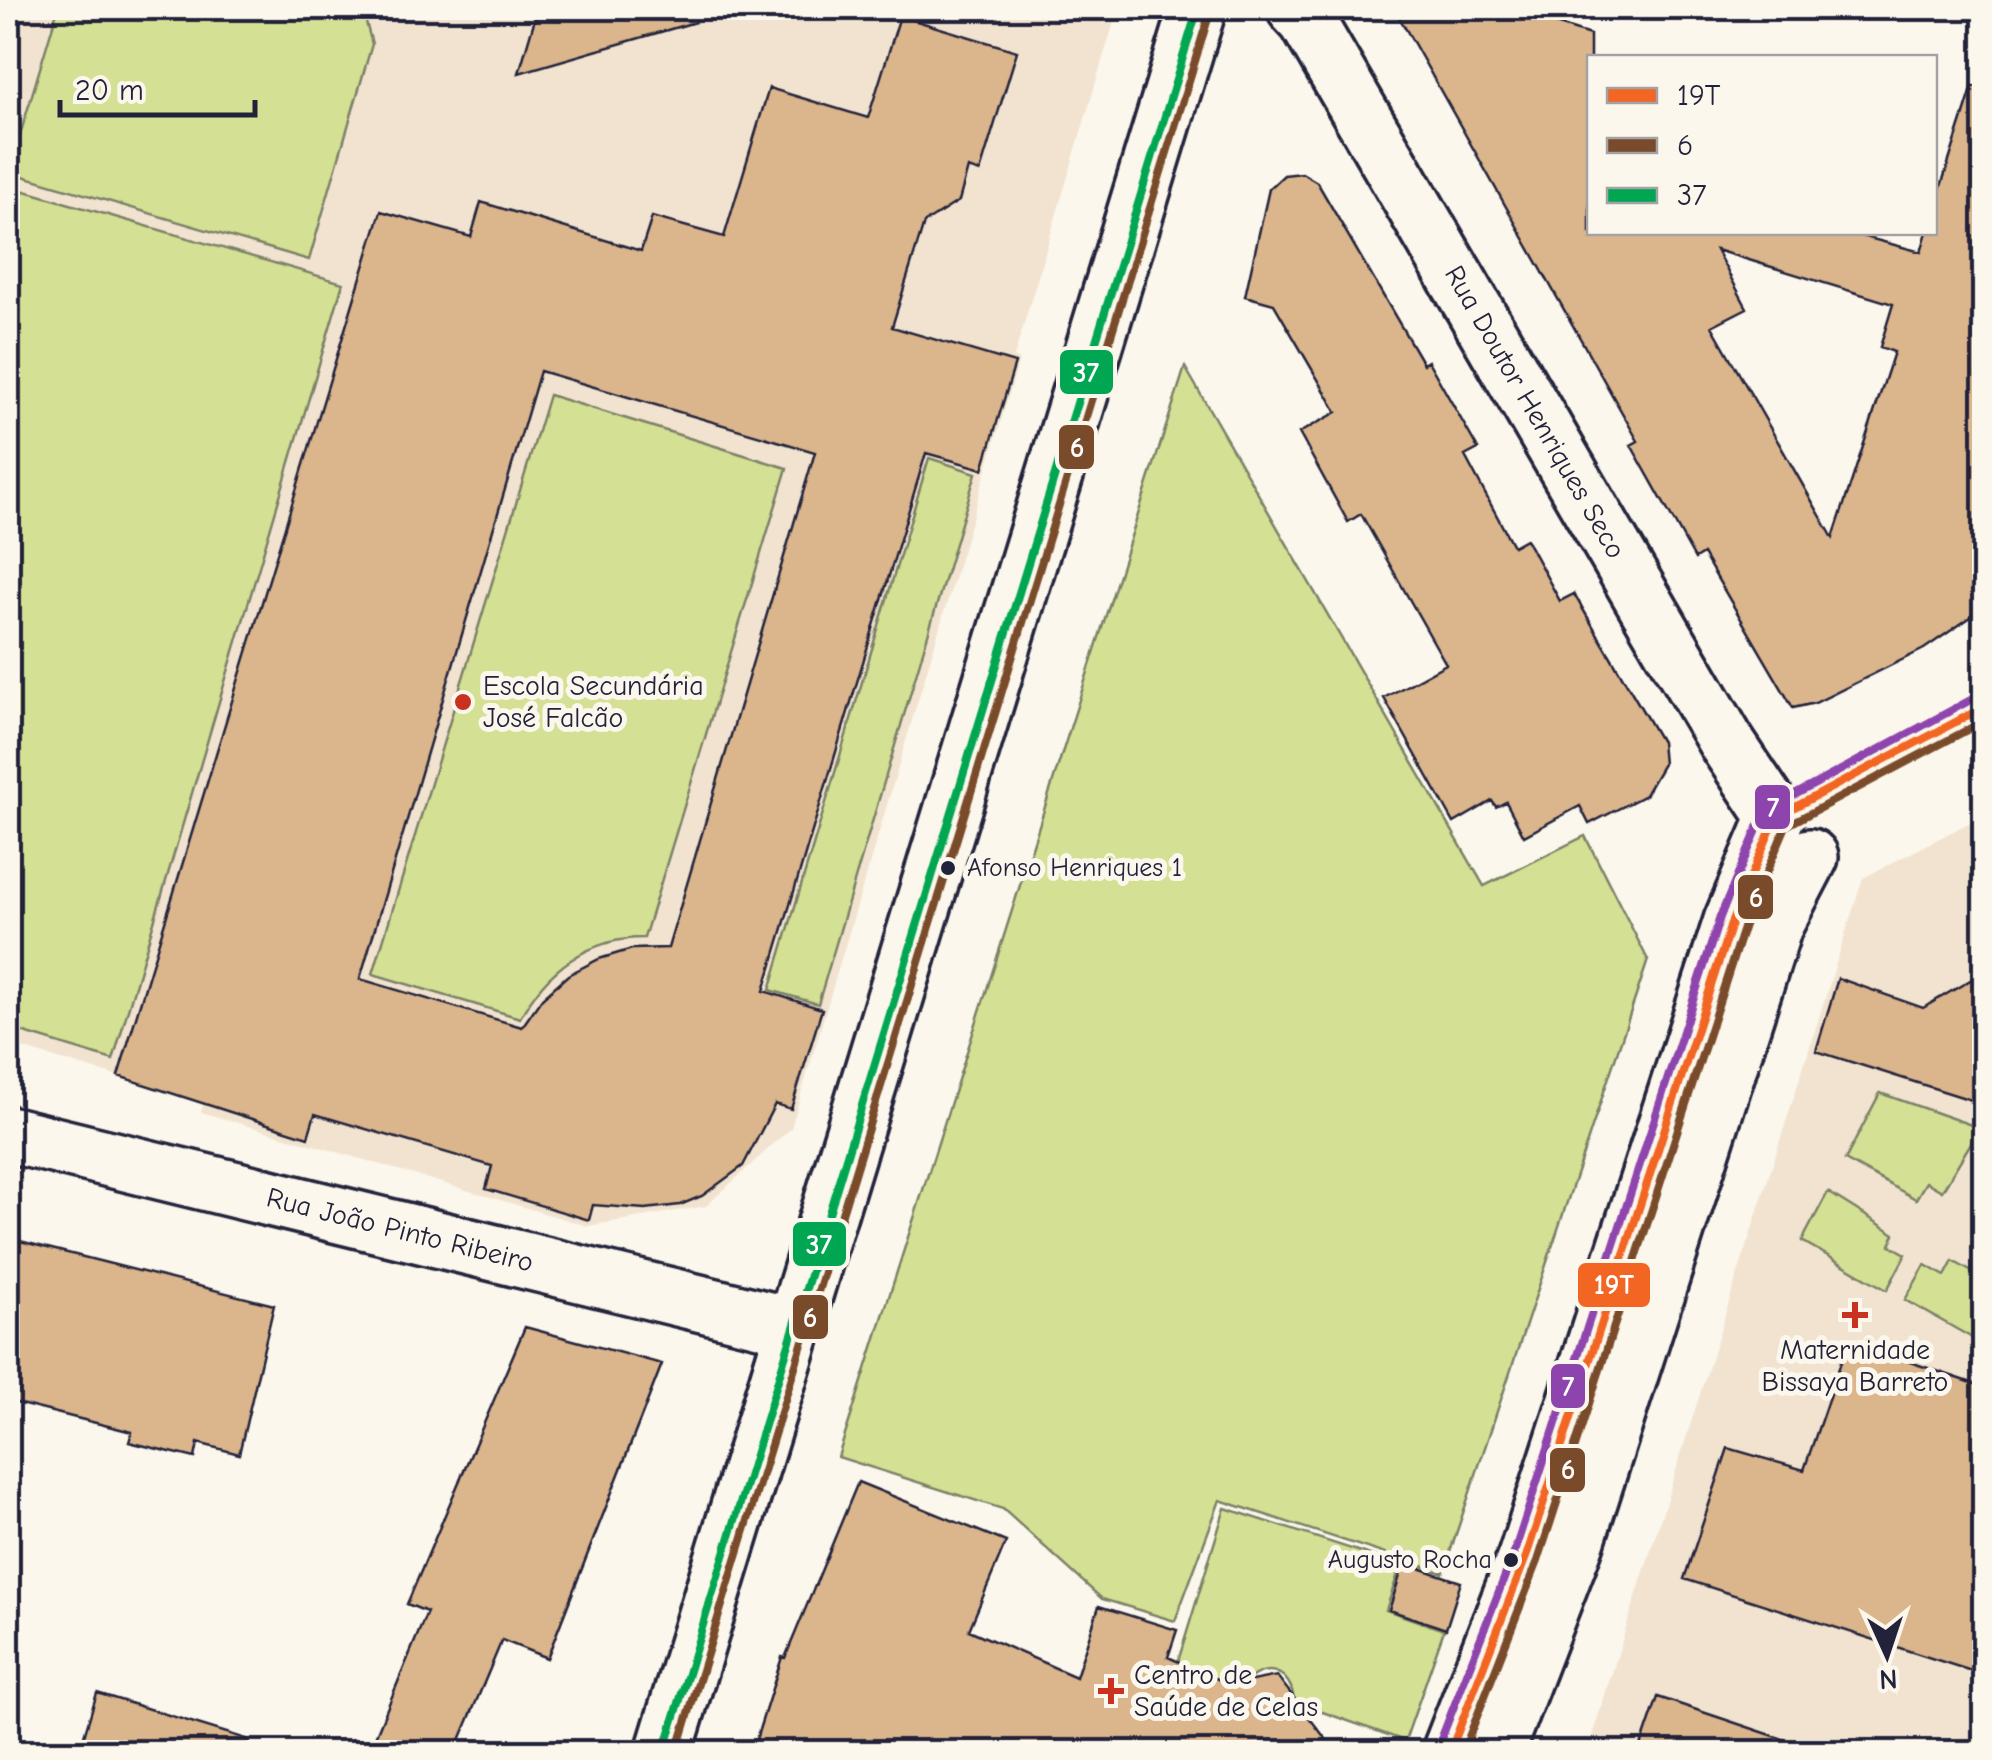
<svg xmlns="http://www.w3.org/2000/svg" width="1992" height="1760" font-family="'Comic Neue',sans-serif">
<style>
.built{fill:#f1e3cf}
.green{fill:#d4e093;stroke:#7b8167;stroke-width:2.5}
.building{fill:#dbb58c;stroke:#22223b;stroke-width:2.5;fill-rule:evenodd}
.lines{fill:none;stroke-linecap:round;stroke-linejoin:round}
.minor-casing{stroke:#22223b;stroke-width:62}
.minor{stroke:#fbf7ec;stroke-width:55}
.bus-1-casing{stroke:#fbf7ec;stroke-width:15}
.bus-2-casing{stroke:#fbf7ec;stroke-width:15}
.bus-3-casing{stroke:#fbf7ec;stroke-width:15}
.bus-4-casing{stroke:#fbf7ec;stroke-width:15}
.bus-1{stroke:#f26522;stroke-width:8}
.bus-2{stroke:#7a4b2a;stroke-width:8}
.bus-3{stroke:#00a651;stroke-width:8}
.bus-4{stroke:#8e44ad;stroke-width:8}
.poi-dot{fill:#c8321e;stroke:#fbf7ec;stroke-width:4}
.bus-dot{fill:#22223b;stroke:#fbf7ec;stroke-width:4}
.labels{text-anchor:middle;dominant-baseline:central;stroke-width:10;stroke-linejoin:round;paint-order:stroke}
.bus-label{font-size:26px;fill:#22223b;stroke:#fbf7ec;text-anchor:start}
.street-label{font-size:28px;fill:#22223b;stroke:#fbf7ec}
.poi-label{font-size:28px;fill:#22223b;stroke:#fbf7ec;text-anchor:start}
.line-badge{stroke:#fbf7ec;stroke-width:4}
.badge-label{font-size:28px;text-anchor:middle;font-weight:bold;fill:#fff}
</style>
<rect width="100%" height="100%" fill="#fbf7ec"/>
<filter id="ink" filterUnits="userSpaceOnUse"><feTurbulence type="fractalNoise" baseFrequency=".01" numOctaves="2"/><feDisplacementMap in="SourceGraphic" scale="20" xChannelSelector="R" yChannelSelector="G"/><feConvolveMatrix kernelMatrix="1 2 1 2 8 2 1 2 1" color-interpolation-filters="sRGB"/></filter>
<g filter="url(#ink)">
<path class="built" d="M8,8H1118L1014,357L1019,360L791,1128L706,1206L588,1226L201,1112L204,1102L8,1044Z
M1984,815V1752H1587L1863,878Z"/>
<path class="green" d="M58,8H362L372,44L309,260L9,172Z
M8,186L343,283L113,1060L8,1028Z
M1185,367L1484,886L1585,836L1648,960L1443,1573L1220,1500L1175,1621L1102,1599L1003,1509L838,1457Z
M549,395L787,468L644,938C588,938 546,970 520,1018L373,974Z
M929,458L976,473L818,1004L770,990Z
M1880,1093L1980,1128L1942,1191L1926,1182L1916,1199L1845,1160Z
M1828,1192L1895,1234L1890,1245L1906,1254L1887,1290L1802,1241Z
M1953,1261L1984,1279L1983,1344L1905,1300L1925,1265L1945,1276Z
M1225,1508L1401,1565L1386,1610L1444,1630L1405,1741L1294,1702C1292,1669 1264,1661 1243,1685L1233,1683L1210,1752H1187L1153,1743Z"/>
<path class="building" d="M538,8H693L695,22L519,73Z
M1394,8H1505L1590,35V232H1846L1921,252L1927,232H1934V208L1973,86L1984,88V608L1924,649L1815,703L1793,708L1703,554L1695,559L1631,445L1638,441ZM1716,250L1893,304L1880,347L1894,352L1833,538L1712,326L1747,308Z
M900,16L1017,51L980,172L968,168L959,201L924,223L892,327L1015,363L983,469L926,453L764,991L822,1009L791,1109L775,1104L743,1166L702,1196L680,1205L645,1209L593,1205L589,1220L486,1189L492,1166L315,1114L308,1137L118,1076L381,211L471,237L481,202L641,251L652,217L724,237L769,88L868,118ZM540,371L815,452L668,948L632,949L599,959L568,975L542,998L522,1027L360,979Z
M1302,173L1317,182L1423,364L1428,361L1478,449L1465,456L1513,546L1526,539L1560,601L1574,594L1661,742L1663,764L1645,795L1589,824L1580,806L1524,836L1506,802L1496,807L1492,801L1454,823L1384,698L1446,664L1361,514L1348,522L1299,433L1337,412L1274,304L1245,296L1269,189L1284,175Z
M1984,972V1104L1816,1051L1838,978L1923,1008Z
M8,1238L274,1305L239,1454L198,1443L195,1458L129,1442L132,1432L8,1401Z
M525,1327L662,1364L547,1658L502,1640L455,1752H369L427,1612L407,1604Z
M1848,1341L1984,1387V1675L1684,1579L1728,1448L1804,1470Z
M858,1482L1006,1542L969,1630L1076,1677L1099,1606L1177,1630L1168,1657L1231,1685L1277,1676L1336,1752H752L782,1657L785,1658Z
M1404,1563L1461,1582L1446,1629L1389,1610Z
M97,1693L250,1740L248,1752H79Z
M1658,1697L1795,1743L1794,1752H1639Z"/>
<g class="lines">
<g class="minor-casing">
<path id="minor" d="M1295,8L1307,21L1728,745L1776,817L1732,921L1526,1557L1450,1752
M8,1134L793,1326
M664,1752L1198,8
M1495,1752L1576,1542L1774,926L1810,857"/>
</g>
<use href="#minor" class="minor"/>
<g class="bus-1-casing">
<path id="bus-1" d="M1776,817L1984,707
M1450,1752L1526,1557L1732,921L1776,817"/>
</g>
<g class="bus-2-casing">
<path id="bus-2" d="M677,1752L1210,12
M1463,1752L1538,1561L1744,925L1786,826L1984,721"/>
</g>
<g class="bus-3-casing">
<path id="bus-3" d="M664,1752L1198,8"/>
</g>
<g class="bus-4-casing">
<path id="bus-4" d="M1438,1747L1514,1553L1720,917L1765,811L1978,696"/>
</g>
<use href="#bus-1" class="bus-1"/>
<use href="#bus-2" class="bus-2"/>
<use href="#bus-3" class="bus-3"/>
<use href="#bus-4" class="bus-4"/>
</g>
</g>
<g class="poi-dot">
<circle cx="463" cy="702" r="10"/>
<path d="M1850 1300h10v10h10v10h-10v10h-10v-10h-10v-10h10z"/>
<path d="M1106 1676h10v10h10v10h-10v10h-10v-10h-10v-10h10z"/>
</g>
<g class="bus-dot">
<circle cx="948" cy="868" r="9"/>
<circle cx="1511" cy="1560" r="9"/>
</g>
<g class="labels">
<g class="bus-label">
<text x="967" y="868">Afonso Henriques 1</text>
<text x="1492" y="1560" text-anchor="end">Augusto Rocha</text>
</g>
<g class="street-label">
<text transform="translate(1535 412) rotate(60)">Rua Doutor Henriques Seco</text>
<text transform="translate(400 1230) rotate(14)">Rua João Pinto Ribeiro</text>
</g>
<g class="poi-label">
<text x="483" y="686">Escola Secundária<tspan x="483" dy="32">José Falcão</tspan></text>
<text x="1855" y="1350" text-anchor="middle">Maternidade<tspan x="1855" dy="32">Bissaya Barreto</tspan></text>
<text x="1134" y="1675">Centro de<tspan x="1134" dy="32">Saúde de Celas</tspan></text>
</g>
</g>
<g class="line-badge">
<rect x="1058" y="348" width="57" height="48" rx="10" fill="#00a651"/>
<rect x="1057" y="423" width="39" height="48" rx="10" fill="#7a4b2a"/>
<rect x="1753" y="783" width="39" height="48" rx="10" fill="#8e44ad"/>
<rect x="1736" y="873" width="39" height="48" rx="10" fill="#7a4b2a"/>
<rect x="791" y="1220" width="57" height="48" rx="10" fill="#00a651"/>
<rect x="1576" y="1261" width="76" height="48" rx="10" fill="#f26522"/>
<rect x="791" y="1293" width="39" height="48" rx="10" fill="#7a4b2a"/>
<rect x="1549" y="1362" width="38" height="48" rx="10" fill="#8e44ad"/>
<rect x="1548" y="1446" width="39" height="48" rx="10" fill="#7a4b2a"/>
</g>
<g class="badge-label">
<text x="1086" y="382">37</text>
<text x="1077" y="457">6</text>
<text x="1773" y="817">7</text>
<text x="1756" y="907">6</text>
<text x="819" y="1254">37</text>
<text x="1614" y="1294">19T</text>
<text x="810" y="1327">6</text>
<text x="1568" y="1396">7</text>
<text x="1568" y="1479">6</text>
</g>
<rect width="1992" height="1760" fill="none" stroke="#fbf7ec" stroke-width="40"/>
<rect x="20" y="20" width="1952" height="1720" fill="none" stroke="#22223b" stroke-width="4" filter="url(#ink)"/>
<rect x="1587" y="55" width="350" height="180" fill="#fbf7ec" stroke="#a4a2a5" stroke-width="2.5"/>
<rect x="1607" y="88" width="50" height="15" fill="#f26522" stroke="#a4a2a5" stroke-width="2.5"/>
<text x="1677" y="105" font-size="30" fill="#22223b">19T</text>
<rect x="1607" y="138" width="50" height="15" fill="#7a4b2a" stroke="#a4a2a5" stroke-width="2.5"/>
<text x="1677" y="155" font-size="30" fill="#22223b">6</text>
<rect x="1607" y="188" width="50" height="15" fill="#00a651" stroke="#a4a2a5" stroke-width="2.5"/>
<text x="1677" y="205" font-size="30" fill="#22223b">37</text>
<g transform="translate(1887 1655) rotate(177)" stroke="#fbf7ec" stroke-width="8" paint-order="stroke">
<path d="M0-8L18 38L0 25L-18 38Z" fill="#22223b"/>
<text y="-15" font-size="28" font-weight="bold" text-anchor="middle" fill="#22223b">N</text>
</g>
<path d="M60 100v15h195v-15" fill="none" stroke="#22223b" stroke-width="5"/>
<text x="75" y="100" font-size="30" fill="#22223b" stroke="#fbf7ec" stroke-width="8" paint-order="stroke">20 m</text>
</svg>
